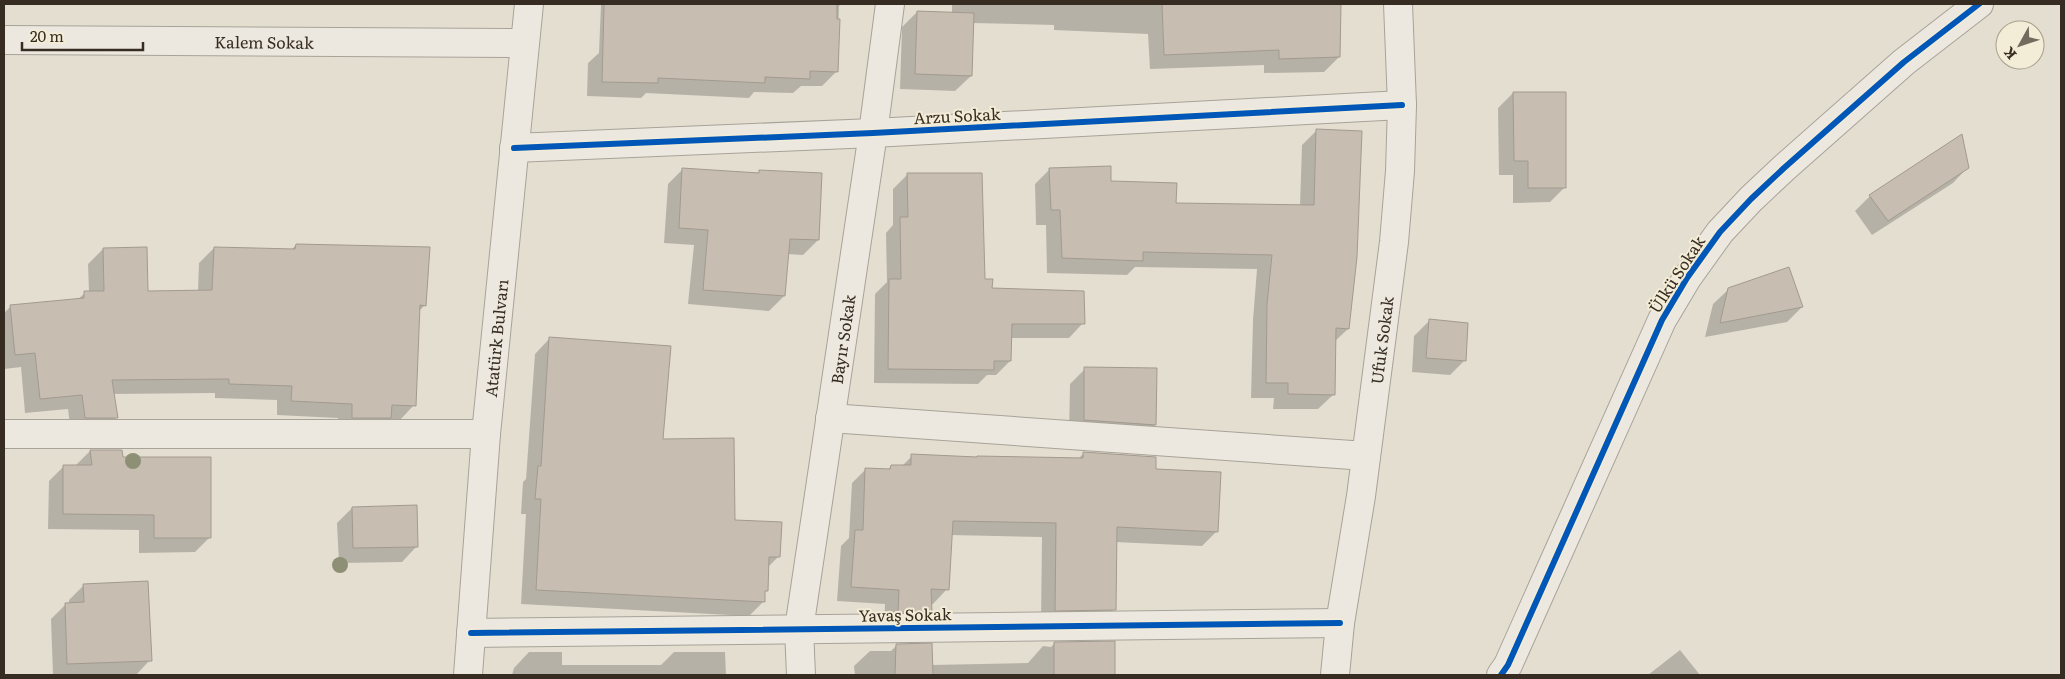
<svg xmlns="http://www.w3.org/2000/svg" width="2065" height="679" font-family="Literata,serif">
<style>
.shadow{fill:#0003}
.building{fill:#c7bdb1;stroke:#a39a8f}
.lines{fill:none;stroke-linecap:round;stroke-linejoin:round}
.minor-casing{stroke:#a8a398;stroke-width:30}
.minor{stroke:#ece8e0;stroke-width:28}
.cycleway-casing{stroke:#f3ecd7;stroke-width:9}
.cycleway{stroke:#0057b8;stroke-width:6}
.tree{fill:#8d9074}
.labels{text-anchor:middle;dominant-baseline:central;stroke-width:4;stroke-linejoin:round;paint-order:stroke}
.street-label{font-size:16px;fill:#372c21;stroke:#f3ecd7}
</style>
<rect width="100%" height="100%" fill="#e3ded0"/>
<path class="shadow" d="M601,4H841L839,6L837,71L822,86H801L793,93L754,92L749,98L646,93L641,98L587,96L588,63L599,53Z
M952,4H1340L1339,57L1324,72L1264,73V65L1150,69L1148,34L1054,30V25L972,23L971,76L955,91L900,89L902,27L917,12L952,13Z
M1513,93L1565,187L1550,202L1513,203V175H1499L1498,108Z
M1317,130L1348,329L1334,342V394L1318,409H1273L1274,398H1251L1253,320L1257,269L1135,267L1127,275L1047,273L1046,225H1036L1035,184L1050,169L1110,182L1175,204L1300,206L1302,145Z
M1968,167L1953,183L1872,235L1855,211L1870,196Z
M683,169L757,174L760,172L818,240L803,255L787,254L784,296L769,311L688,304L694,245L664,243L668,184Z
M907,175L991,289L1083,323L1069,338H1011L1010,361L996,375H987L978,384L874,383L875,294L887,282L886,233L893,225V189Z
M296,245L425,305L418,312L414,405L400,420H388L375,433H337L338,418L277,415V400L215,398V393L113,394L116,418L101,433H71L68,409L25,413L21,367L4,369V313L11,306L77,300L85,293L89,292L88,264L103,249L147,292L198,291L199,263L214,248L291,250Z
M1729,289L1802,307L1787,322L1705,337L1713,304Z
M1429,321L1465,360L1450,375L1412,372L1414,336Z
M550,338L661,440L734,521L779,556L767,568L764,601L749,616L521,604L526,514H521L523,482L526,479L535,354Z
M1085,369L1156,370L1155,425L1140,440L1069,435L1070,384Z
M90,451L122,458L210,537L195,552L139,553V530L48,529L49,481L64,466H75Z
M1084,453L1155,470L1216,532L1202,546L1115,542L1114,609L1100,624L1041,625L1042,537L951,535L947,589L933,604H930V612L916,626H884L885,604L837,601L841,546L849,538L852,483L866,469L888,470L891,466L901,467L912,456L976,458L1078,459Z
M352,508L417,546L402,562L339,563L337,523Z
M84,585L150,660L136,675H53L51,619L66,604H69V600Z
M1114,642L1115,675H855L854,666L870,651H891L897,645L931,665L1028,663L1043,646L1051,647L1055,643Z
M1680,650L1700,675H1648Z
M529,652H562V665H661L674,652H725L726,675H512L514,668Z"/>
<path class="building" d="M604,4H837V19H840L838,72L810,71V79L765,77V83L658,78V83L602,82Z
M1162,4H1341L1340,57L1279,59V50L1164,55Z
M917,11L974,13L972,76L915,74Z
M1513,92H1566V188H1528V161H1514Z
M1316,129L1362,131L1357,257L1349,329L1336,328L1335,395L1288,394V383H1266L1267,304L1272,255L1143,252V261L1062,258L1060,210H1051L1049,168L1111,166V181L1177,183L1176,203L1314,205Z
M1962,134L1969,168L1888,221L1869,195Z
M682,168L759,173V170L822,173L819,240L790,239L785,296L703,290L708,230L679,228Z
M907,173H982L985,279H993L992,288L1084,291L1085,324H1012L1011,361H994V370L888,369L889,279H901L900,217H908Z
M296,244L430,247L426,306L420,305L416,406L392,405L391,418H352V404L291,401L292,386L229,384V379L112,380L118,418H85L82,395L40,399L35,353L15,355L10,305L84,298V291H104L103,248L147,247L148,291L212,290L214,247L295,249Z
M1789,267L1803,307L1720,323L1728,288Z
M1429,319L1468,323L1466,361L1426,358Z
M549,337L671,346L663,439L734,438L735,520L782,522L780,557H769L768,591H765V602L536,590L541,499H535L538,466H541Z
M1084,367L1157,368L1156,425L1084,420Z
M90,450H122L123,457H211V538H154V515L63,514V465H92Z
M1083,452L1156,457V469L1221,472L1218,532L1117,527L1116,610L1055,611L1056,523L953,521L949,590L931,589L932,612H898L899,590L851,587L855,530H863L865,468L890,469L891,465H911V454L977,457V456L1083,458Z
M417,505L418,547L353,548L352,507Z
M148,581L152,661L67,664L65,603L84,602L83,584Z
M1115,641V675H1054V642Z
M932,643L933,675H895L896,644Z"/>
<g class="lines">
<g class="minor-casing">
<g id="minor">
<path id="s1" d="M4,40L524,43"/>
<path d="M514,148L873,133L1402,105"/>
<path d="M830,418L1366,456"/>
<path d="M4,434H486"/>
<path d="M471,633L1340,623"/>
<path id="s2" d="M468,675L486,434L529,4"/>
<path id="s3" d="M801,675L799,629L873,133L890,4"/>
<path id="s4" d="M1335,675L1340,623L1361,496L1394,242L1400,171L1402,105L1398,4"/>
<path d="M1501,675L1508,665L1662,320L1687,278L1720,232L1751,199L1784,168L1904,62L1979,4"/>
</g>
</g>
<use href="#minor" class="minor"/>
<g class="cycleway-casing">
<path id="cycleway" d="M514,148L873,133L1402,105
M471,633L1340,623
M1501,675L1508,665L1662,320L1687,278L1720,232L1751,199L1784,168L1904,62L1979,4"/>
</g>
<use href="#cycleway" class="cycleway"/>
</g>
<g class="tree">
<circle cx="133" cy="461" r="8"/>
<circle cx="340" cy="565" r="8"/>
</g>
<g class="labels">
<g class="street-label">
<text stroke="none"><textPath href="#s1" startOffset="260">Kalem Sokak</textPath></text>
<text transform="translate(957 115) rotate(-3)">Arzu Sokak</text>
<text transform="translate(1676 274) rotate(-57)">Ülkü Sokak</text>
<text stroke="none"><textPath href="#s2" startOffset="338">Atatürk Bulvarı</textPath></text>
<text stroke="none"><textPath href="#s3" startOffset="339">Bayır Sokak</textPath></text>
<text stroke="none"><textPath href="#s4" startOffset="338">Ufuk Sokak</textPath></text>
<text transform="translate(905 614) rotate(-1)">Yavaş Sokak</text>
</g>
</g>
<rect width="2065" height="679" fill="none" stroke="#372c21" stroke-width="10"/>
<g transform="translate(2020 45) rotate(230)"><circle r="24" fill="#f3ecd7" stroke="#a89f8e"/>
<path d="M0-4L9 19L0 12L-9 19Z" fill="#736a5e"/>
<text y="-8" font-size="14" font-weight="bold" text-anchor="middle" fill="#372c21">K</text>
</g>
<path d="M22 42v8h121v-8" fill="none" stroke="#372c21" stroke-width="2.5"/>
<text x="30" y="42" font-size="15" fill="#372c21" stroke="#f3ecd7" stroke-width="4" paint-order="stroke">20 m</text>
</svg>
